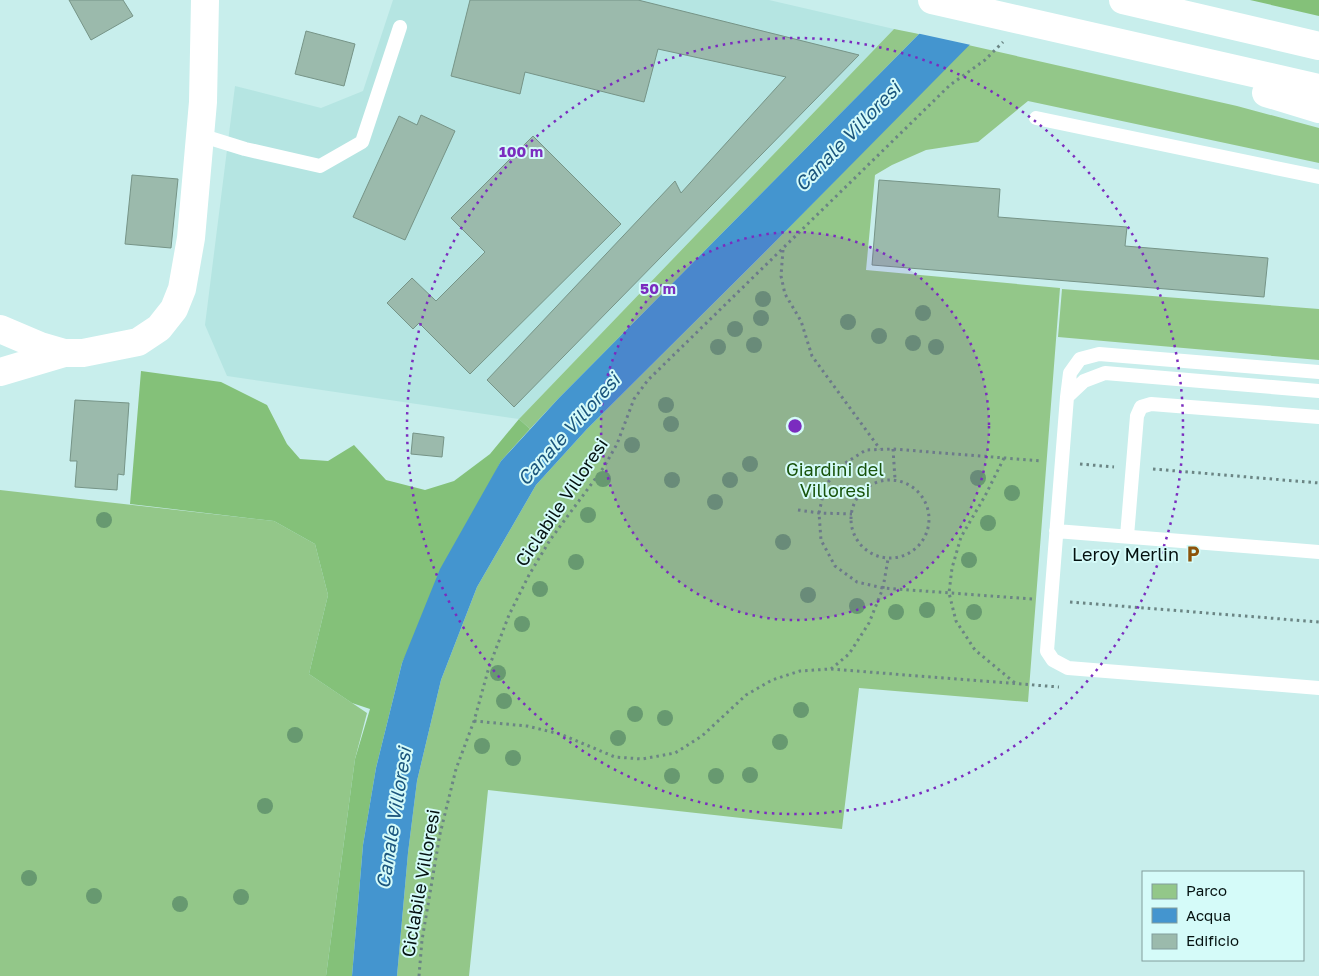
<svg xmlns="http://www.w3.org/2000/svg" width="1319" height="976" font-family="'Golos Text',sans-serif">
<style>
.built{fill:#b5e5e2}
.green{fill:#93c789}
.forest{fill:#84c179}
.water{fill:#4495cf}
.pier{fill:#c8eeec}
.building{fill:#9bbaac;stroke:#769487}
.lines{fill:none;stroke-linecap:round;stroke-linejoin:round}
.path{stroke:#6b8584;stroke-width:3;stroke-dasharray:2.5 4;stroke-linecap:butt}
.service{stroke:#fff;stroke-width:14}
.trunk{stroke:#fff;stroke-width:28}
.tree{fill:#679970}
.ring{fill:none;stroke:#7b2cbf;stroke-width:2.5;stroke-dasharray:2.5 5}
.labels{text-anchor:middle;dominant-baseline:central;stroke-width:4;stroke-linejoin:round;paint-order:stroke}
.park-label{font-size:18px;fill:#18530b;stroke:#d5fbf9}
.street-label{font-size:18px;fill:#041110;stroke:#d5fbf9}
.poi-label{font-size:18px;fill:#041110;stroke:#d5fbf9;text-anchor:end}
.water-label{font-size:19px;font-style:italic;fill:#1b557d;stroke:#d5fbf9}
.centre{fill:#7b2cbf;stroke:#d5fbf9;stroke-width:2.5}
.ring-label{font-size:15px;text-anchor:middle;font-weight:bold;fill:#7b2cbf;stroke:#d5fbf9;stroke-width:4;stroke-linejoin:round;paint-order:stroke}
</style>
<rect width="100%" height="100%" fill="#c8eeec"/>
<path class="built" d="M393,0H769L894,29L519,419L227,376L205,325L235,86L321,108L363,91Z"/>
<path class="green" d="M894,29L919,34L558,399L530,429L519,419Z
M968,45L1237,106L1319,128V163L1028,101L978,142L926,150L892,165L875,175L866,270L1060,288L1028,702L859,688L842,829L488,790L469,976H397L408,853L417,781L441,680L477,587L536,485L587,429L758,259Z
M1062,289L1319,309V360L1058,337Z
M0,490L274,521L315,544L328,595L309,674L367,713L355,759L326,976H0Z"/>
<path class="forest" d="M1250,0H1319V16Z
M141,371L221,382L267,405L287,444L300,459L328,461L354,445L386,480L425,490L454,481L490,454L519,419L530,429L501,461L402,663L376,768L363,845L352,976H326L355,759L370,709L352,703L309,674L328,595L315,544L274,521L130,504Z"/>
<path class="water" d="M950,0H1014L758,259L587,429L536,485L477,587L441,680L417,781L408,853L397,976H352L363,845L376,768L402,663L440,569L501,461L558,399L919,34Z"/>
<path class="pier" d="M947,0H1016L971,45L916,33Z"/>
<path class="building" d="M69,0H123L133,16L91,40Z
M470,0H638L859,55L514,407L487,380L675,181L681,193L786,77L658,49L644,102L525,72L520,94L451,76Z
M306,31L355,44L344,86L295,74Z
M421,115L455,131L405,240L353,217L399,116L417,125Z
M533,136L621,224L470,374L419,323L413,329L387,303L412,278L436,301L485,252L451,218Z
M132,175L178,179L171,248L125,244Z
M879,180L1000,189L998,217L1127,227L1125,246L1268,258L1264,297L872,265Z
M75,400L129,403L124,475L118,474L117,490L75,487L77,461H70Z
M413,433L444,437L442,457L411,454Z"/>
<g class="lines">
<path class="path" d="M783,250L781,276L785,294L801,321L812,356L880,449
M893,449L895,479
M1004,458L985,496L961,537L952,568L949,593L956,621L975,650L1015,683
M1080,464L1114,467
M1153,469L1319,483
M851 519a39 39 0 1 1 78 0a39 39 0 1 1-78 0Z
M798,510L819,513L852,514
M1032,599L883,588L857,582L835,566L821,540L819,513L825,486L842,465L866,450L893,449L1042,461
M1070,602L1319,622
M831,669L849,654L869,623L883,588L888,559
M474,721L527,726L560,734L615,757L642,759L675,753L702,736L746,695L772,680L800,671L830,669L1059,687
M419,976L422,940L440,834L456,769L474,721L489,667L509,615L529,575L550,540L604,467L617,444L634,399L648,380L950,85L985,60L1003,42"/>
<path class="service" d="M1036,118L1319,177
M200,135L245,149L320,166L362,142L400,27
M1319,372L1099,354L1080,359L1070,373L1067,397L1047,651L1053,660L1068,668L1319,688
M1067,397L1084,381L1105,373L1319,391
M1056,531L1319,552
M1127,536L1137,416L1141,407L1151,404L1319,417"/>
<path class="trunk" d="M932,0L1319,88
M1123,0L1319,46
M1266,93L1319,109
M0,329L40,346L64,353
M0,372L64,353H83L138,342L159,328L174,309L182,289L191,238L203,102L205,0"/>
</g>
<g class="tree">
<circle cx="763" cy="299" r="8"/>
<circle cx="923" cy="313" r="8"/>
<circle cx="761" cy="318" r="8"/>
<circle cx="848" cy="322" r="8"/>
<circle cx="735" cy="329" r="8"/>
<circle cx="879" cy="336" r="8"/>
<circle cx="913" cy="343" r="8"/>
<circle cx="754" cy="345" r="8"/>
<circle cx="718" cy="347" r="8"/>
<circle cx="936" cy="347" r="8"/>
<circle cx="666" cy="405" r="8"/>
<circle cx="671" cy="424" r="8"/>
<circle cx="632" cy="445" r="8"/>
<circle cx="750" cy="464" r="8"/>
<circle cx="978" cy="478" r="8"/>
<circle cx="603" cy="479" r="8"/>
<circle cx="672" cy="480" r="8"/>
<circle cx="730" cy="480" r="8"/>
<circle cx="1012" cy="493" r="8"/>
<circle cx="715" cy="502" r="8"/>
<circle cx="588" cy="515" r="8"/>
<circle cx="104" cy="520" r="8"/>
<circle cx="988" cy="523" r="8"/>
<circle cx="783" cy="542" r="8"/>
<circle cx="969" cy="560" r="8"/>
<circle cx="576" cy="562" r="8"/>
<circle cx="540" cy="589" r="8"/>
<circle cx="808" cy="595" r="8"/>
<circle cx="857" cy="606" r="8"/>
<circle cx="927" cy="610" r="8"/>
<circle cx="896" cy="612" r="8"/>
<circle cx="974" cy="612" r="8"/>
<circle cx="522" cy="624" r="8"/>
<circle cx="498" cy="673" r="8"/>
<circle cx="504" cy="701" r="8"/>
<circle cx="801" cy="710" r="8"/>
<circle cx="635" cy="714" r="8"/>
<circle cx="665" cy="718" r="8"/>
<circle cx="295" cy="735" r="8"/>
<circle cx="618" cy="738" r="8"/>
<circle cx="780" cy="742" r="8"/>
<circle cx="482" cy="746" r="8"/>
<circle cx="513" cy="758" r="8"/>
<circle cx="750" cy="775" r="8"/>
<circle cx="672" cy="776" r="8"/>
<circle cx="716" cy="776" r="8"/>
<circle cx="265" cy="806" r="8"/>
<circle cx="29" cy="878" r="8"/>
<circle cx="94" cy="896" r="8"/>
<circle cx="241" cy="897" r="8"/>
<circle cx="180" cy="904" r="8"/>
</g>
<circle cx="795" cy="426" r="194" fill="#7b2cbf" fill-opacity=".12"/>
<g class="ring">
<circle cx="795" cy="426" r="194"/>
<circle cx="795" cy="426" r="388"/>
</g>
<defs>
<g id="parking-bare" transform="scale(1.35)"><path d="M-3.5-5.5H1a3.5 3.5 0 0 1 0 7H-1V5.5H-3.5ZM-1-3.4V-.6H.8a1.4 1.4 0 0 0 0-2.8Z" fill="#8c530b" stroke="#d5fbf9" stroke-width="2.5" paint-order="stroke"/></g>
</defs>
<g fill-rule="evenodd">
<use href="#parking-bare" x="1193" y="554"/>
</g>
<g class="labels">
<g class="park-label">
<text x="835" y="469">Giardini del<tspan x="835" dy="21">Villoresi</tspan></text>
</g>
<g class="street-label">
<text transform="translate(561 502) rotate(-56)">Ciclabile Villoresi</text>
<text transform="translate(420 883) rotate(-80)">Ciclabile Villoresi</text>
</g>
<g class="poi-label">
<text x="1179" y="554">Leroy Merlin</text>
</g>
<g class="water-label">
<text transform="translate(847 136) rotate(-46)">Canale Villoresi</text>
<text transform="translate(568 429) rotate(-48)">Canale Villoresi</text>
<text transform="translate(393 818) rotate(-81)">Canale Villoresi</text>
</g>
</g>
<circle cx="795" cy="426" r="8" class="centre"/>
<g class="ring-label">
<text x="521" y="157">100 m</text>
<text x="658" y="294">50 m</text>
</g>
<rect x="1142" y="871" width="162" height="90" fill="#d5fbf9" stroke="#819d9c"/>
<rect x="1152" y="884" width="25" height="15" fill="#93c789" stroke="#819d9c"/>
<text x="1186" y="896" font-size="15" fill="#041110">Parco</text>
<rect x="1152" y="908" width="25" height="15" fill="#4495cf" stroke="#819d9c"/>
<text x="1186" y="921" font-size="15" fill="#041110">Acqua</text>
<rect x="1152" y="934" width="25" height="15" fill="#9bbaac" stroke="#819d9c"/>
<text x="1186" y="946" font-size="15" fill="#041110">Edificio</text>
</svg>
